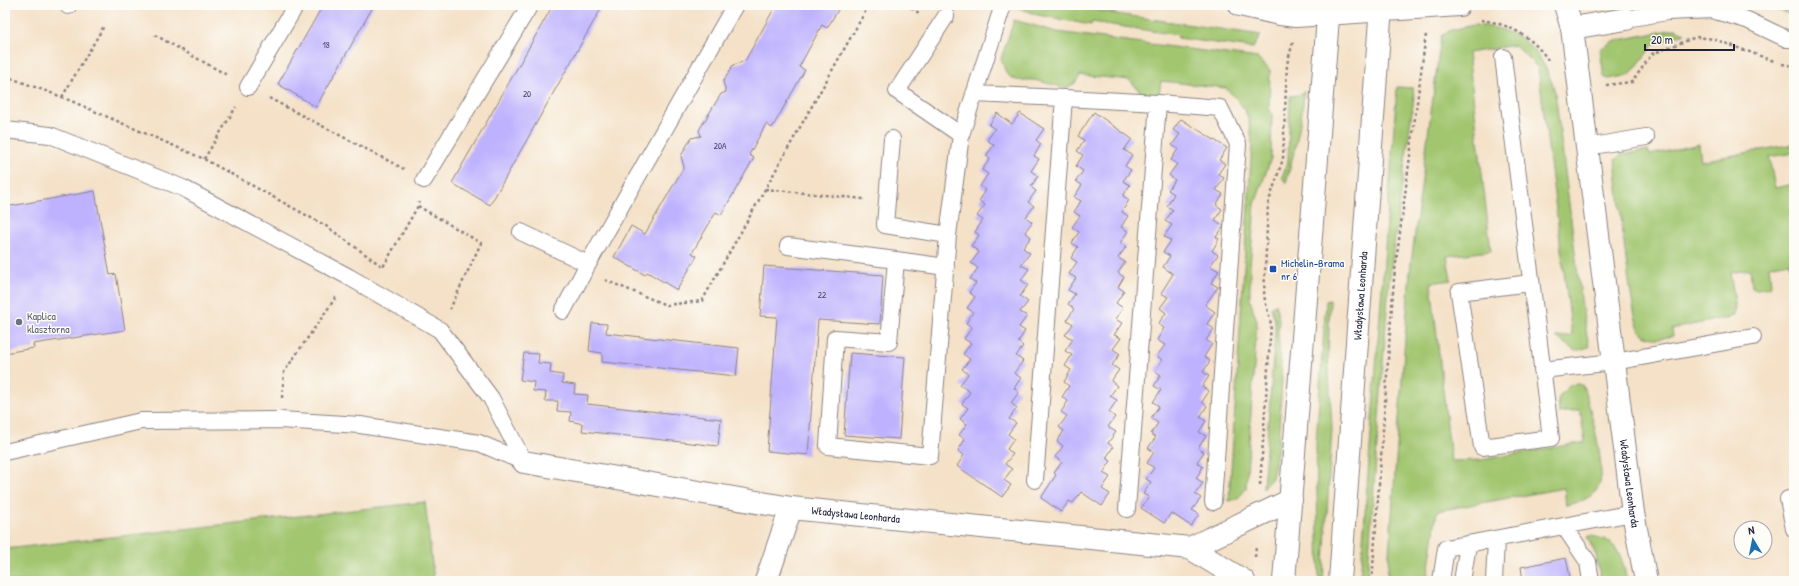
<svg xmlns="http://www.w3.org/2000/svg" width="1799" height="586" font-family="'Patrick Hand',sans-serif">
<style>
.green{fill:#a2c670;stroke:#627456}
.building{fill:#beb2fe}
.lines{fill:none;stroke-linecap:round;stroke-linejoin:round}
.lane-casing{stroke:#8b8281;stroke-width:18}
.street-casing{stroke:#8b8281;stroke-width:24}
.secondary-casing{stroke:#8b8281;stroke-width:24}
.path{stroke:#8b8281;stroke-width:2.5;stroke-dasharray:3 3;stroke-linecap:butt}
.lane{stroke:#fff;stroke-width:16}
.street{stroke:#fff;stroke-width:22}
.secondary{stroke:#fff;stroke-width:22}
.transit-dot{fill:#1a4fb4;stroke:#fdfcf7;stroke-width:1.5}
.worship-dot{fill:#6b7280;stroke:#fdfcf7;stroke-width:1.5}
.labels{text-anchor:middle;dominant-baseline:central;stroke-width:3;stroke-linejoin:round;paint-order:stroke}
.number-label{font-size:9px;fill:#49466c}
.transit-label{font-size:11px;fill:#164399;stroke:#fdfcf7;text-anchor:start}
.street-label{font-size:11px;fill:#22223b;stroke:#fdfcf7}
.worship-label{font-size:11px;fill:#5b616d;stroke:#fdfcf7;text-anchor:start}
</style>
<rect width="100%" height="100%" fill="#fdfcf7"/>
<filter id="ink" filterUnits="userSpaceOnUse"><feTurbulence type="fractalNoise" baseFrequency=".025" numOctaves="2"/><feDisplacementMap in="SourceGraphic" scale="8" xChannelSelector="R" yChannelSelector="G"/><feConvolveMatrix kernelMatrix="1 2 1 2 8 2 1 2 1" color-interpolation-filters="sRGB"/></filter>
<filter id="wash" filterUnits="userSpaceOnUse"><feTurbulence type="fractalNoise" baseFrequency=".012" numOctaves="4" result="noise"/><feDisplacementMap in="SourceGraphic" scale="16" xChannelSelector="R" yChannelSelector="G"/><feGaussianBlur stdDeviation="0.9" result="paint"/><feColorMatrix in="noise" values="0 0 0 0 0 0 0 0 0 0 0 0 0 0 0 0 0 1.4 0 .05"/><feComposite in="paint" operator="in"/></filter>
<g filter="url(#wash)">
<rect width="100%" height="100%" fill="#f4e1c7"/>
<path class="green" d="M1018,5H1069L1123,15L1261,35L1253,48L1178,38V35L1092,22L1091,25L1038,15L1017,7Z
M1760,5H1794V15Z
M1014,20L1057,32L1258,58L1270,70L1269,109L1272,114L1271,158L1255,204L1250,266V300L1257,321L1246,488C1241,496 1238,499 1229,501L1252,144C1249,113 1247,110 1226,88L1161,81L1159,95L1141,93L1130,80L1080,75C1077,81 1074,86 1067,87C1059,88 1043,81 1033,80C1025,79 1016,83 1009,76C1005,73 1003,64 1001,59Z
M1474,25C1521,28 1541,48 1555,92L1582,307L1589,347L1575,351L1556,337L1572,335L1538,68L1515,45L1468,53L1491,251L1447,256L1451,280L1431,283L1451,461L1481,460L1585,442L1580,410L1559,413L1558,399L1569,385L1579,384L1583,386C1590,406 1608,471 1598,488C1590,500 1578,502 1566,505L1564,488L1437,511L1427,581H1387L1410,271L1441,36L1451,30Z
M1675,29L1685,33L1654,44L1630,75L1608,79L1604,77L1600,49L1614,41Z
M1397,87L1413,88L1414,97L1389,282L1367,581H1360Z
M1304,91C1302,123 1294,153 1286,183L1282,177L1288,162L1290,96L1299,95Z
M1699,144L1701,161L1794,144V153L1769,157L1775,188L1794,184V282L1792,280L1789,262L1769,266L1771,284L1770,287L1757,289L1752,287L1750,269L1730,273L1735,303L1734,316L1672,329L1673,336C1662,338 1649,341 1641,332C1630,322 1618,184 1615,160L1621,155L1648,150L1650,155Z
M1330,300L1328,355L1332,428L1323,581H1319L1316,443L1326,301Z
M1276,304L1279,320L1278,333L1282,379L1278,446L1272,478L1263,488L1275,335V320L1271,308Z
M425,502L434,581H5V549Z
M1589,536C1618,538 1622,557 1627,581H1601L1596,555L1587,537Z"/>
<g id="blocks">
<path class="building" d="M323,5H374L316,107L278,84Z
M553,5H603L490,205L452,183Z
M776,5H841L827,28L822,25L799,67L805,70L772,128L766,124L749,155L754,158L721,215L716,212L692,253L697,256L677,290L647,272L645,275L614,257L631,226L645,234L684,167L681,156L691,138L701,136L699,130L721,94L726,92L723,82L733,65L745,61Z
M1094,112L1132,139L1124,150L1132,155L1125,166L1131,170L1123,181L1130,185L1123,196L1129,200L1122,212L1128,216L1121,227L1128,231L1120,243L1126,247L1118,258L1125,262L1118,273L1124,277L1118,287L1124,291L1116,303L1123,308L1115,319L1122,323L1114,335L1121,338L1113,349L1120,354L1112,365L1119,370L1111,381L1117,386L1110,396L1117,400L1109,412L1115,417L1108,427L1116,432L1108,443L1113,447L1106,458L1111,461L1103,473L1110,477L1102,489L1110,494L1102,506L1081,492L1073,503L1069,501L1061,512L1041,498L1056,475L1054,473L1062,462L1055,457L1063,446L1057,441L1064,431L1059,427L1067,416L1061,412L1068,401L1062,397L1069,386L1064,382L1071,370L1065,366L1072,355L1065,351L1073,339L1065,335L1073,324L1067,320L1074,309L1068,304L1075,294L1068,290L1076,278L1069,274L1077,262L1071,258L1078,247L1072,243L1079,232L1072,227L1080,216L1074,212L1081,201L1074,197L1082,185L1076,181L1083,171L1076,166L1083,155L1077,151L1084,140L1078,136Z
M997,113L1012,124L1020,113L1044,129L1036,140L1041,144L1034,156L1039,159L1031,171L1038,176L1031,187L1036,191L1028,202L1034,206L1026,217L1032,222L1025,232L1031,237L1023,248L1030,253L1021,265L1029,269L1021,280L1028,285L1020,296L1028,302L1020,312L1027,316L1019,327L1025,331L1018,342L1023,346L1016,356L1023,361L1014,373L1021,378L1014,388L1019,392L1011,403L1017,408L1009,419L1016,423L1008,434L1014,439L1007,449L1013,454L1005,464L1012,469L1004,480L1011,485L1002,497L957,466L964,455L958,451L965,439L959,435L967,424L960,419L968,408L962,404L970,392L960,385L968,374L962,369L970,359L963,354L971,343L964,339L972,327L966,323L973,312L967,308L975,297L969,292L976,283L970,279L978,268L971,263L979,252L971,246L979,235L975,232L983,220L977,216L985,205L979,201L986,190L980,186L988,174L982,170L990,159L986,156L994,145L987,140L995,129L989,125Z
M1181,119L1227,148L1219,160L1225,164L1218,174L1224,178L1216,190L1223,194L1216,205L1222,209L1215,220L1224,226L1216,237L1219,239L1212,251L1218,255L1210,266L1219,271L1211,283L1218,287L1205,305L1215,312L1207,324L1214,329L1206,340L1212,344L1204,357L1210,361L1203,372L1209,376L1202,387L1209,391L1202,402L1207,406L1200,417L1206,421L1199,432L1206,436L1198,448L1204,452L1197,462L1203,467L1196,478L1203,483L1195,494L1201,498L1192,510L1199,514L1191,526L1171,513L1164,523L1141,508L1149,497L1143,494L1151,482L1146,479L1154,468L1147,463L1154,452L1148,448L1156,437L1151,434L1158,423L1151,418L1159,406L1153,402L1161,390L1154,386L1161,375L1155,371L1162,360L1157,356L1165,345L1157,340L1164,328L1158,324L1166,313L1160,308L1168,297L1161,293L1173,274L1163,267L1170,256L1163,252L1171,241L1164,236L1172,225L1165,221L1173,210L1167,206L1174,194L1168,190L1175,180L1169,175L1177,164L1171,160L1178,149L1172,145L1180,134L1173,130Z
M95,191L110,275L116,274L125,330L33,344L34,348L5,353V207Z
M764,266L883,275L880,324L818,320L808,455L767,451L777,317L760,316Z
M592,323L607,324L606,333L739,348L736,376L602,362V353L589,351Z
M524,353L539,354L538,363L551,364L550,373L563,375L562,383L575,385L574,394L588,395L587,404L721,419L718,446L582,431L583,424L570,421L571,412L557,411L558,401H545L546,392L533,391L534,382L520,380Z
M850,353L905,357L899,439L844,435Z
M1566,558L1571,581H1523L1521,567Z"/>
</g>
</g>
<g filter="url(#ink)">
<use href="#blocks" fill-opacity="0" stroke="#8b8281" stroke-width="1"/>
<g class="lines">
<g class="lane-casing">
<path id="lane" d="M68,6L69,5
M1626,19L1667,12L1712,10L1747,20L1787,39H1794
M1503,57L1551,438L1482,447L1459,292L1531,283
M248,87L296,5
M974,94L1064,98L1035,480
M1064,98L1158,103L1127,509
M1158,103L1220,108L1238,144L1213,502
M5,130L50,135L183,188L349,277L440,330L491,398L524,462
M961,135L1003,5
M892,139L885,225L948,235L961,135L897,91L946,16
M1587,147L1646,137
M424,180L530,5
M521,232L588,264L735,5
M788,246L896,260L889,342L835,338L828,446L930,456L948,235
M896,260L946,267
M563,311L588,264
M1542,370L1614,362L1753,337
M5,452L141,421L280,420L360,425L479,443L524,462
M1788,499L1794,529
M1564,526L1588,562L1591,581
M1441,581L1446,548L1633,513
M1462,581L1468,545
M1494,581L1496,539"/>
</g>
<g class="street-casing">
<g id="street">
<path d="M1240,5L1280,14L1296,16L1459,5"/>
<path id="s1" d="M1565,5L1572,28L1633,513L1646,581"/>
<path d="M1572,28L1626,19"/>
<path id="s2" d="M524,462L791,508L1190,548L1244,581"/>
<path d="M1190,548L1291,500"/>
<path d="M766,581L791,508"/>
</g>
</g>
<g class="secondary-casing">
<g id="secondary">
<path d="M1284,581L1329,5"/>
<path id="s3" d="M1340,581L1381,5"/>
</g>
</g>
<path class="path" d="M906,5L919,13
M1481,20C1509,24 1532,36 1548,60
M155,35L227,75
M1782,64L1794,66
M5,76L62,97L204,159L326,226L383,267L418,206L419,202
M1606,85L1632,82L1652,54L1696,37L1714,39L1774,61
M62,97L104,26
M269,98L404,169
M204,159L236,107
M765,189L864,199
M418,206L481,243L450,309
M605,280L666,305L702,301L869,5
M282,398L284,372L336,297
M1260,485L1271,324L1264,296L1268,204L1283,159L1287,64L1293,42
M1255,557L1256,546
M1372,581L1394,278L1426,34"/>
<use href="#lane" class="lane"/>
<use href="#street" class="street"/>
<use href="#secondary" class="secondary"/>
</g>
</g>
<rect class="transit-dot" x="1269" y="265" width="8" height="8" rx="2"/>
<circle class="worship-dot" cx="19" cy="322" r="4"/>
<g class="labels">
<g class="number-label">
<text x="326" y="45">18</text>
<text x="527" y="94">20</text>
<text x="720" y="146">20A</text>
<text x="822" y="295">22</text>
</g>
<g class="transit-label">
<text x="1281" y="263">Michelin-Brama<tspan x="1281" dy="13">nr 6</tspan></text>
</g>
<g class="street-label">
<text stroke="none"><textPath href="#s3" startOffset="286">Władysława Leonharda</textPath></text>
<text stroke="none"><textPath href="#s1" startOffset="483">Władysława Leonharda</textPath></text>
<text stroke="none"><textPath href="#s2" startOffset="336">Władysława Leonharda</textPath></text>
</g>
<g class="worship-label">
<text x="27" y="316">Kaplica<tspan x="27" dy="13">klasztorna</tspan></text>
</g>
</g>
<rect width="1799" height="586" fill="none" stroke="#fdfcf7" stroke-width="20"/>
<g transform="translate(1753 540) rotate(350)"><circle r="19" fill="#fdfcf7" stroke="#a5a5ac"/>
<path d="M0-3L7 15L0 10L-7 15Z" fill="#1f6fb2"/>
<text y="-6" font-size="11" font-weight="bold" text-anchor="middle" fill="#22223b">N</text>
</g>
<path d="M1645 44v6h89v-6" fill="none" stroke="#22223b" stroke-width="2"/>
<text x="1651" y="44" font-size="12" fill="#22223b" stroke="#fdfcf7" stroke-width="3" paint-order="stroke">20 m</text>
</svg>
